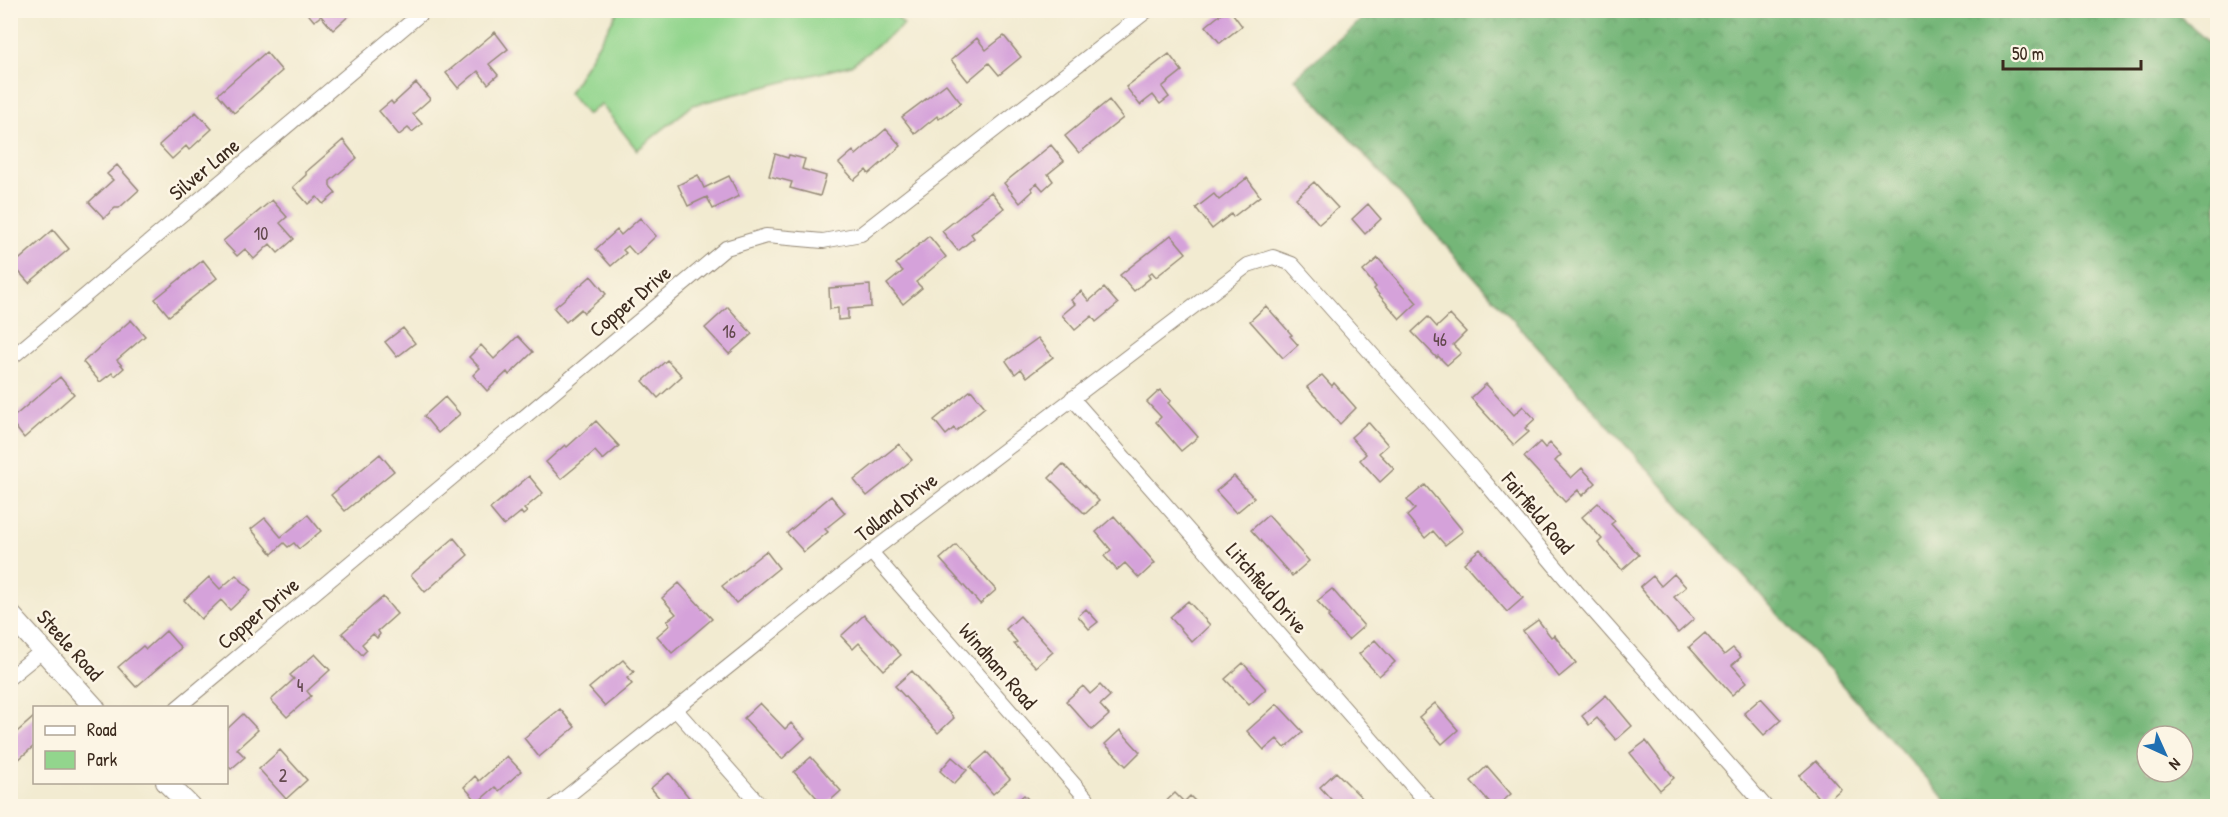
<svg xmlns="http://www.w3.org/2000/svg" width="2228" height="817" font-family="'Patrick Hand',sans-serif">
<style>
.forest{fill:url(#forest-crowns);stroke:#58704b;stroke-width:1.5;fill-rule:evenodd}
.park{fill:#92d58d;stroke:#668056;stroke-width:1.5}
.building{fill:#d5a2da}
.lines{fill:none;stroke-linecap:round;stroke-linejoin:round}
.street-casing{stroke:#968a78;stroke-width:16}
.secondary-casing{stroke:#968a78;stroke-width:22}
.street{stroke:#fff;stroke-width:14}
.secondary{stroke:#fff;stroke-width:20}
.labels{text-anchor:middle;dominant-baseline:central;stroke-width:5;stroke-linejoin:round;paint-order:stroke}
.number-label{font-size:18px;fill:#62484d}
.street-label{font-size:21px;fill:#3b2a1e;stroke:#fcf5e5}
</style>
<defs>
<pattern id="forest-crowns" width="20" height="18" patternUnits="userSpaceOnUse" patternTransform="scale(1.5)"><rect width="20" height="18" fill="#75b678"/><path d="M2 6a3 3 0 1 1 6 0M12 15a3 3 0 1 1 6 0" fill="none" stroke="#619462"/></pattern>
</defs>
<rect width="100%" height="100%" fill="#fcf5e5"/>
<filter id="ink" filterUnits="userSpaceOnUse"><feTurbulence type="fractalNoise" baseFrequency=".0167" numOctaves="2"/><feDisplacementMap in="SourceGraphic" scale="12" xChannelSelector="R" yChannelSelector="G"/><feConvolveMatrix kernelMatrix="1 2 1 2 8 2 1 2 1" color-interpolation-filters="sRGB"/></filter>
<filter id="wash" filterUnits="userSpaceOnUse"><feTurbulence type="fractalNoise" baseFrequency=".008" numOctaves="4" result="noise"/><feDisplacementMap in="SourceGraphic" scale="24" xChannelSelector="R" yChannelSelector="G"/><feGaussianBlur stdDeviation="1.35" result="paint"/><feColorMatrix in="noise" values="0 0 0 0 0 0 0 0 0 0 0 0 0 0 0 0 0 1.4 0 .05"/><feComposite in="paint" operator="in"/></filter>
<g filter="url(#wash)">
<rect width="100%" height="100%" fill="#f2ebd1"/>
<path class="forest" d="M1371,11H2174L2217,50V806H1951L1295,78ZM2147,736H2183V772H2147Z"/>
<path class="park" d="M618,11H892L904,25L851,65L693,105L637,150L601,104L587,115L569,93Z"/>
<g id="blocks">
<path class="building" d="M305,10H352L353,12L333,30L321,16L314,21Z
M1226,10H1230L1242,26L1220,43L1206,26Z
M495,32L508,49L489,64L498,75L488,84L478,71L458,88L446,73Z
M1004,36L1021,57L999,75L989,63L968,81L951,60L977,38L986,50Z
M266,52L282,71L234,113L218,94Z
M1169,54L1182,71L1162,87L1169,97L1160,104L1153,95L1140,105L1126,87Z
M416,83L430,99L413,114L422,124L412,132L408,128L399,135L379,111L391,101L393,104Z
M946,84L961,103L939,119L937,116L915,134L902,117Z
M1109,100L1123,118L1079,153L1065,136Z
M196,112L212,129L189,150L186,146L172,159L159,145Z
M886,129L901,146L869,174L866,170L854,180L839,163L853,151L856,155Z
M343,140L357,158L330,181V186L336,193L323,204L317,197L308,204L293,187L306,175V172Z
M1051,145L1064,161L1048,174L1053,181L1043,190L1037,183L1031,188L1033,191L1020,203L1004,183Z
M775,154L788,158L789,155L805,159L802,169L826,176L820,196L790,188L792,182L769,176Z
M117,165L139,190L119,208H115L104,218L89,202L113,180L107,174Z
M698,175L704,188L729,176L739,196L713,209L707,197L688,206L678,185Z
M1247,178L1260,196L1233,217L1231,214L1212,229L1196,208L1214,194L1219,200Z
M1314,182L1338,208L1319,224L1296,198Z
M991,192L1004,208L971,234L974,238L958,251L942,231Z
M272,200L287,217L280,223L294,239L278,253L270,244L254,259L245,249L237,256L223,241Z
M1368,204L1381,219L1365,234L1352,219Z
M640,218L656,236L636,255L628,246L623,250L626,253L611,266L596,249L617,230L621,235Z
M53,230L69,249L29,283L13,265Z
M1171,235L1186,253L1156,277L1152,272L1148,275L1150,278L1134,291L1120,275Z
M929,236L946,257L916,282L922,288L903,304L887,284L903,271L896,264Z
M1378,258L1417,303L1400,319L1374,289L1376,287L1363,271Z
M203,260L217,278L169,316L155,299Z
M591,276L606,294L584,313L581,309L566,322L554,308Z
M870,285L871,307L848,309V319L838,320V308L830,309L829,288Z
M1104,288L1118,304L1096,322L1092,316L1075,330L1062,315L1075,304L1071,300L1081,291L1089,301Z
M1266,306L1292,335L1290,336L1298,345L1283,358L1250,321Z
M728,307L752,334L729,354L705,328Z
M1450,315L1466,332L1453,345L1461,353L1447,365L1438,356L1437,358L1412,332L1428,317L1437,327Z
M131,320L145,336L117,360L124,368L115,376L112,373L100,382L83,362Z
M403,328L415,343L397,357L385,342Z
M518,336L533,352L509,375L507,372L487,391L473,375L480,368L469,357L481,345L494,359Z
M1038,338L1053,357L1027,377L1021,369L1015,374L1006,361Z
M667,360L682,376L658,398L643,381Z
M1322,375L1332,386L1334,383L1356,408L1340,424L1307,387Z
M60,377L74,394L24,438L10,420Z
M1486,384L1514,415L1523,406L1535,419L1525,428L1529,432L1514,445L1471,398Z
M971,390L985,407L956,431L954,428L946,435L934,420Z
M1160,390L1171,401L1168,403L1198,437L1181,451L1156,422L1161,417L1147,402Z
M445,397L460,414L438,433L424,416Z
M596,421L619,446L603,460L595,451L561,479L546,462L565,445L567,447Z
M1368,422L1388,445L1379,453L1394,469L1380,482L1360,460L1366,454L1351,437Z
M1540,442L1545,448L1550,443L1561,455L1555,461L1571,478L1582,468L1596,483L1582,496L1578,490L1565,502L1524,457Z
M899,444L912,460L867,496L854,480Z
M380,454L394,471L345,511L331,495Z
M1063,464L1099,501L1085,514L1049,478Z
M529,476L543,493L524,509L527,512L523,515L521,512L504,526L490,509Z
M1234,476L1254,498L1236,513L1216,491Z
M1425,485L1463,531L1445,545L1433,531L1425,538L1407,516L1415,509L1407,500Z
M831,496L845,513L825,529L828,532L804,552L787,533Z
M1598,503L1615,521L1611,524L1639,555L1622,570L1598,543L1602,539L1582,517Z
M308,515L321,531L299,549L294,543L288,547L284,543L272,554L251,529L265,518L281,537Z
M1268,515L1309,561L1292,576L1251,530Z
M1114,516L1155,563L1139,578L1125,563L1117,570L1104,556L1111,550L1096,532Z
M454,538L468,555L425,592L411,575Z
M956,545L996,590L980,604L940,559Z
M1480,549L1523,598L1507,612L1464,563Z
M766,551L779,568L736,603L722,586Z
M1674,574L1686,587L1674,597L1694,619L1678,633L1640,587L1653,576L1661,586Z
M236,575L251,590L230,610L221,600L201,619L184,600L209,577L220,589Z
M679,583L712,619L672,653L657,636L670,625L667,621L676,614L662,598Z
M1332,589L1364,626L1348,640L1328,617L1330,615L1317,601Z
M383,597L397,614L378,631L380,634L377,638L373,634L362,644L367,650L362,655L342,633Z
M1188,601L1210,625L1192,642L1170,617Z
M1086,609L1098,622L1089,629L1078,616Z
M864,615L901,655L884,670L859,643L853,649L841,636Z
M1020,616L1053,652L1036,667L1014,644L1017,642L1006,629Z
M1538,620L1551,637L1554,635L1576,663L1559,677L1523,631Z
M166,631L181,648L136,687L118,667L143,646L146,649Z
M1705,633L1724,655L1733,648L1741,657L1732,665L1747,682L1732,695L1689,647Z
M1375,640L1395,662L1379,676L1359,654Z
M315,654L330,670L307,691L311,696L287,717L271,700L294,679L290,675Z
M623,660L634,672L627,678L632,684L605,706L589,688Z
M1243,663L1266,689L1249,705L1225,679Z
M912,671L954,718L938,733L895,686Z
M1100,685L1110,696L1100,705L1109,715L1092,730L1066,701L1083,686L1090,694Z
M1606,695L1632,726L1616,740L1597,718L1589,725L1582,716Z
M1761,698L1781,720L1764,735L1744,713Z
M760,703L785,729L791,723L805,738L782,759L744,718Z
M1435,703L1458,730L1442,744L1419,717Z
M1277,704L1303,732L1285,748L1277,739L1264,750L1247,731Z
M560,709L575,727L539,757L524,738Z
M243,714L258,730L237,749L245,757L231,769L226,764V730Z
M34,717V746L10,767V738Z
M1120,730L1140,752L1126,766L1105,744Z
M1646,741L1674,778L1660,790L1630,753Z
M280,750L307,780L286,799L259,769Z
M987,752L1010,779L993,794L970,767Z
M507,756L521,771L499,791L495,787L478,802L464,787L475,776L479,781Z
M811,757L841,791L824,806L794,772Z
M952,757L967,770L954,784L940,771Z
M1816,761L1841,789L1824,804L1799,776Z
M1487,766L1511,794L1497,806H1493L1471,781Z
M1336,772L1363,799L1360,802L1364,806H1337L1320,787Z
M669,773L696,806H666L651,788Z
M1175,793L1184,802L1190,796L1200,806H1161Z
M1024,795L1035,806H1011Z"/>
</g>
</g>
<g filter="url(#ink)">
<use href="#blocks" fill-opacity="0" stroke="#968a78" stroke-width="1.5"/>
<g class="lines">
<g class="street-casing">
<path id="street" d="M10,359L425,10
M1072,398L1430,806
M871,552L1093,806
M10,677L42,651
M177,708L726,248L766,236L823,241L861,234L1148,10
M675,709L761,806
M555,806L871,552L1248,265L1273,257L1292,264L1479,475L1576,591L1765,806"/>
</g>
<g class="secondary-casing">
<path id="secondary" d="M10,614L95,708
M166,782L190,806"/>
</g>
<use href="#street" class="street"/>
<use href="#secondary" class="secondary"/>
</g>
</g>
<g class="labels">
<g class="number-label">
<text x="261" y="233">10</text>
<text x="729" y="331">16</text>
<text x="1440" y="339">46</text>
<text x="300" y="685">4</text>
<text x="283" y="775">2</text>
</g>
<g class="street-label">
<text transform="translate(204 169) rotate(-40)">Silver Lane</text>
<text transform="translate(630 301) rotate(-40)">Copper Drive</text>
<text transform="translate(896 507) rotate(-38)">Tolland Drive</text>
<text transform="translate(1538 513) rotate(50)">Fairfield Road</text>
<text transform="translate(1267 588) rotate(49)">Litchfield Drive</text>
<text transform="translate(258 613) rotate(-40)">Copper Drive</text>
<text transform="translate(70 645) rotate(48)">Steele Road</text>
<text transform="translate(998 666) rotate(49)">Windham Road</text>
</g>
</g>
<rect width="2228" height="817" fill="none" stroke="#fcf5e5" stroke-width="36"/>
<rect x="33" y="706" width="195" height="78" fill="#fcf5e5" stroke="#afa495" stroke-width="1.5"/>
<rect x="45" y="726" width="30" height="9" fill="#ffffff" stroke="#afa495" stroke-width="1.5"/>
<text x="87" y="736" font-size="18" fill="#3b2a1e">Road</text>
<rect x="45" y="751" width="30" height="18" fill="#92d58d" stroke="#afa495" stroke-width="1.5"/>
<text x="87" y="766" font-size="18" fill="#3b2a1e">Park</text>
<g transform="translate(2165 754) rotate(135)"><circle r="28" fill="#fcf5e5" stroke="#afa495" stroke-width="1.5"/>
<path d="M0-4.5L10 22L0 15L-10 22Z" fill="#1f6fb2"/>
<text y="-9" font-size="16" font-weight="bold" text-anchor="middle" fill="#3b2a1e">N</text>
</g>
<path d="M2003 60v9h138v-9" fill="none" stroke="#3b2a1e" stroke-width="3"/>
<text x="2012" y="60" font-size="18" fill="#3b2a1e" stroke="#fcf5e5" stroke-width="4.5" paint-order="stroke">50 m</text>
</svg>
